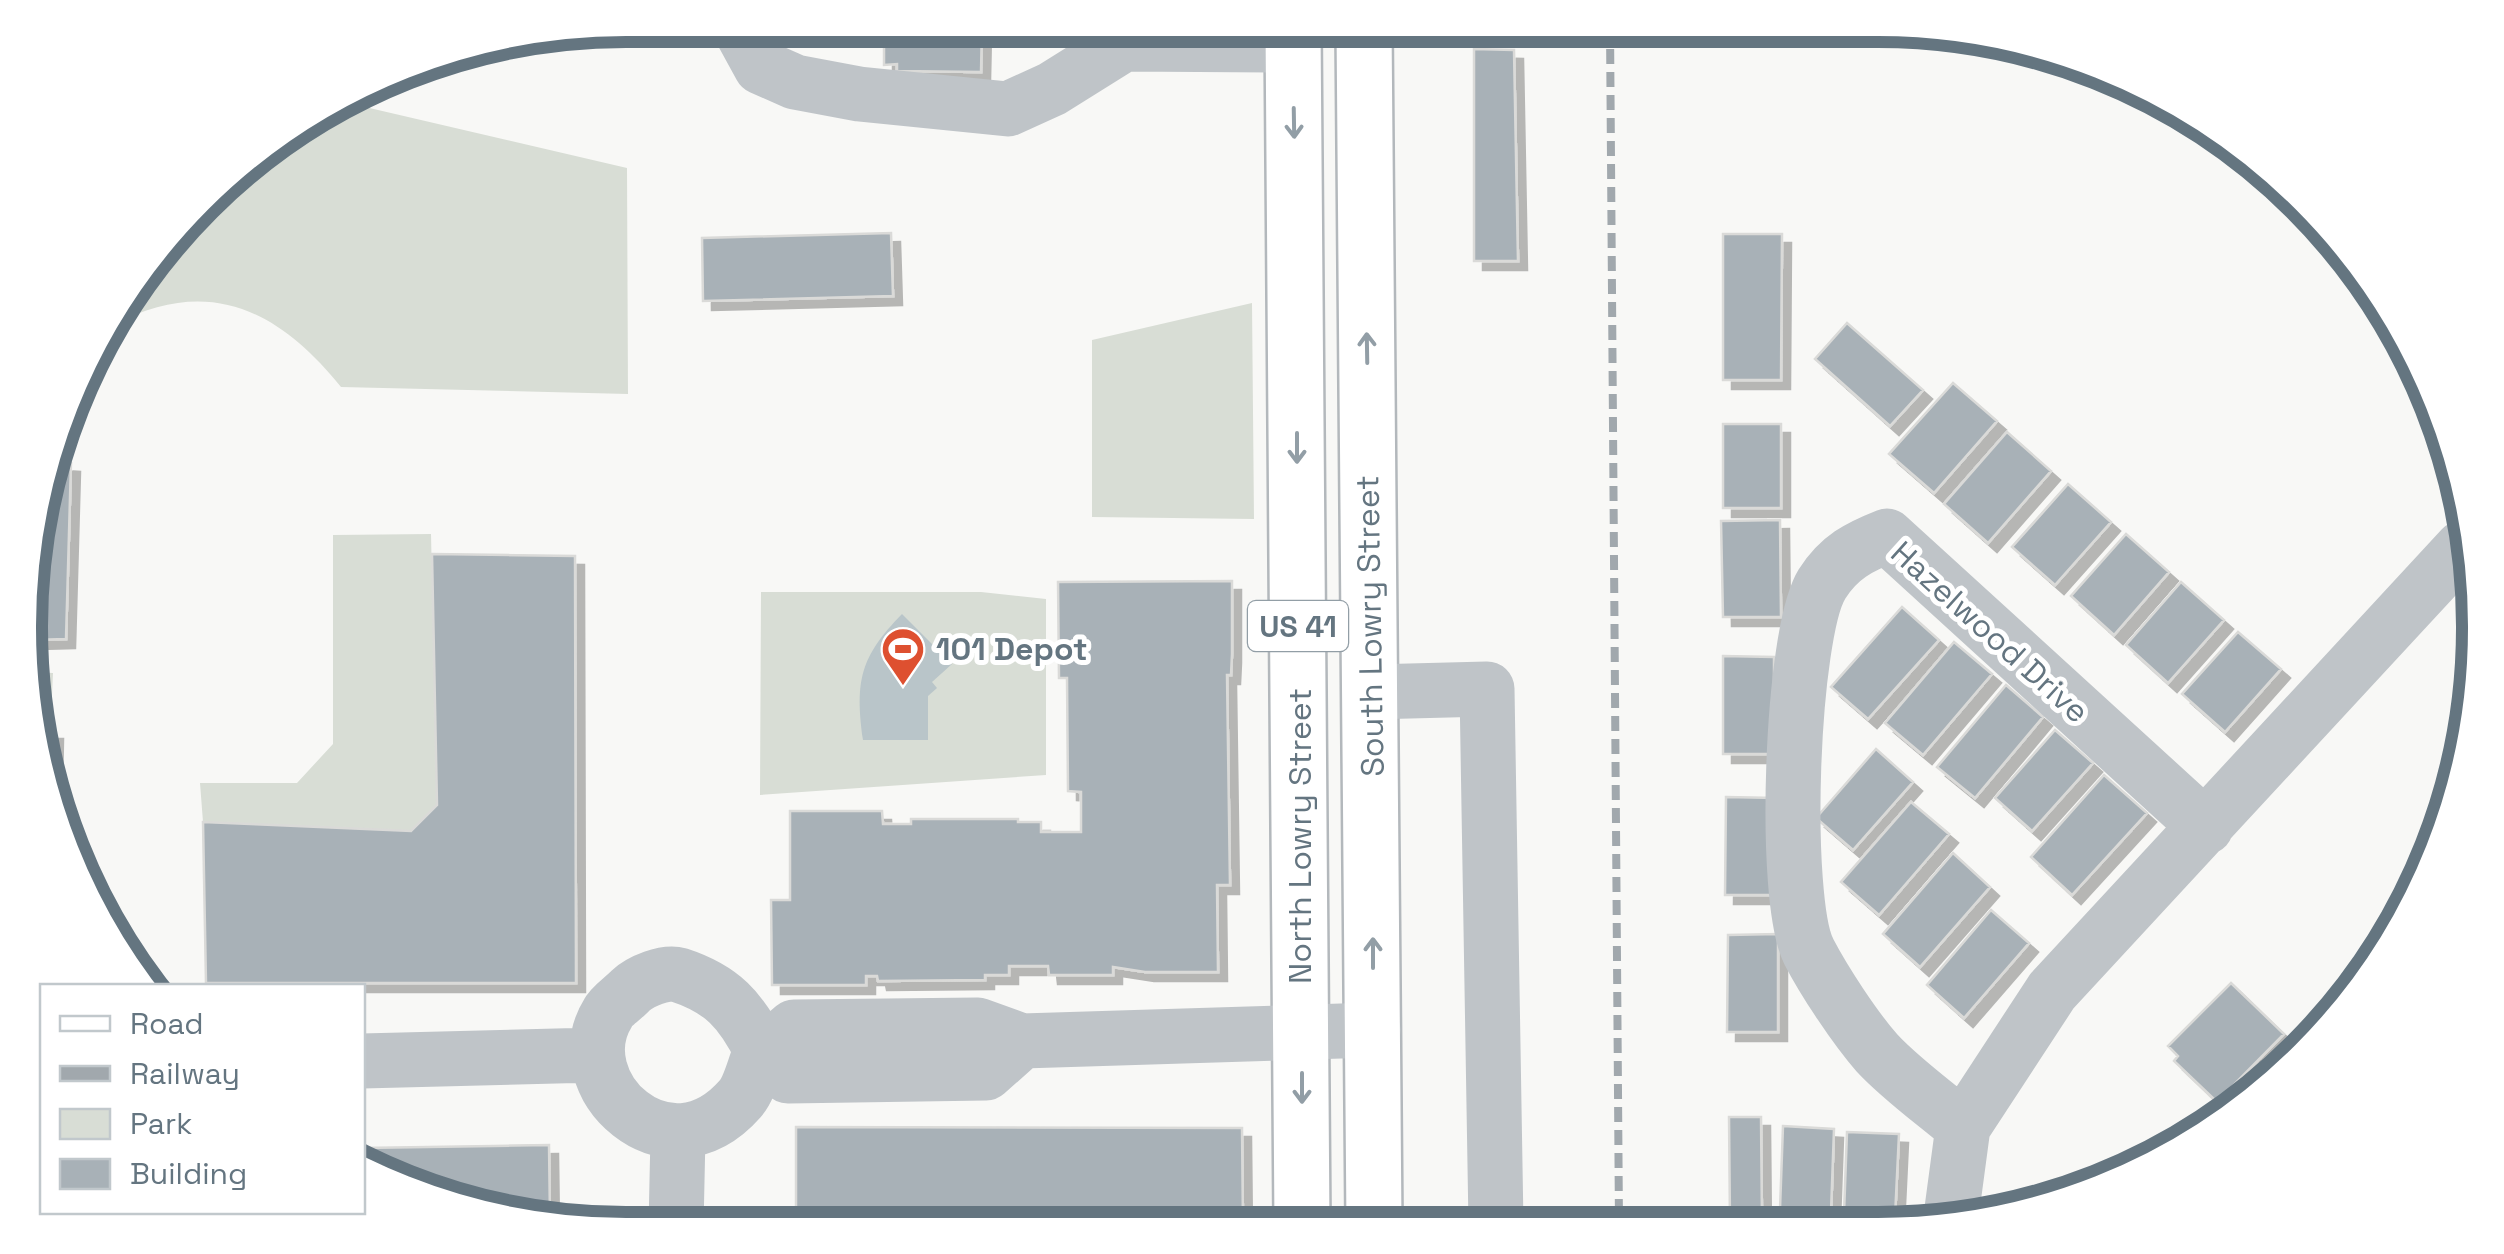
<svg xmlns="http://www.w3.org/2000/svg" width="2504" height="1254" font-family="'Space Grotesk',sans-serif">
<style>
.green{fill:#d8ddd5}
.water{fill:#b9c5c9}
.building{fill:#a8b1b7;stroke:#dadad8;stroke-width:2.5;filter:url(#shadow)}
.lines{fill:none;stroke-linecap:round;stroke-linejoin:round}
.major-casing{stroke:#b3b8bc;stroke-width:60}
.minor{stroke:#bfc4c8;stroke-width:55}
.major{stroke:#fff;stroke-width:55}
.rail{stroke:#a1a8ad;stroke-width:8;stroke-dasharray:15 8;stroke-linecap:butt}
.oneway{stroke:#929ea6}
.labels{text-anchor:middle;dominant-baseline:central;stroke-width:10;stroke-linejoin:round;paint-order:stroke}
.shield{fill:#fff;stroke:#929ea6;stroke-width:2.5}
.shield-label{font-size:30px;font-weight:bold;fill:#647580}
.street-label{font-size:32px;fill:#647580;stroke:#fff}
.poi-label{font-size:32px;font-weight:bold;fill:#647580;stroke:#fff;text-anchor:start}
.rim{fill:none;stroke:#647580;stroke-width:12}
</style>
<defs>
<filter id="shadow"><feDropShadow dx="9" dy="9" stdDeviation="0" flood-color="#0004"/></filter>
</defs>
<rect width="100%" height="100%" fill="#f8f8f6"/>
<path class="green" d="M348,103L627,168L628,394L341,387C278,309 208,275 113,325L126,293L260,150Z
M1252,303L1254,519L1092,517V340Z
M431,534L437,805L411,831L203,822L200,783H297L333,744V535Z
M761,592H981L1046,599V775L760,795Z
M31,672L53,673L51,717L34,718Z"/>
<path class="water" d="M902,614L952,664L932,682L937,688L928,696V740H863C855,681 860,657 902,614Z"/>
<path class="building" d="M884,25H982L981,72L897,71V64L884,65Z
M1474,49L1514,50L1518,261H1474Z
M891,233L893,296L703,301L702,238Z
M1723,234H1782L1781,380H1723Z
M1847,323L1923,390L1890,426L1815,359Z
M1953,383L1997,421L1934,493L1889,454Z
M1723,424H1781V508H1723Z
M2007,432L2051,471L1988,543L1944,504Z
M56,462L71,463L66,639L32,640L37,509Z
M2068,484L2111,522L2055,585L2012,547Z
M1780,520L1781,617H1723L1721,521Z
M2126,534L2169,572L2114,635L2071,596Z
M432,554L575,556L576,983H206L203,822L411,831L437,805Z
M1232,581V654L1231,675H1227L1230,885H1217L1218,972H1145L1113,967V975H1049L1048,966H1009V975H985V980L878,981L877,976H866V985H772L771,900H790V811H882L883,824H911V819H1018V822H1041V832H1081V792L1068,791L1067,678H1059L1058,582Z
M2181,582L2224,620L2168,683L2126,645Z
M1902,607L1939,640L1868,719L1831,687Z
M2238,632L2281,669L2225,732L2182,694Z
M1954,642L1992,674L1923,755L1885,723Z
M1723,656L1774,657V754H1723Z
M2006,685L2043,717L1975,798L1937,767Z
M38,730H54L53,781Z
M2055,730L2093,763L2032,831L1995,798Z
M1876,749L1913,782L1853,850L1816,818Z
M2104,775L2147,813L2072,895L2031,857Z
M1726,797L1776,798V895H1725Z
M1911,802L1949,834L1879,915L1841,882Z
M1953,853L1990,887L1920,967L1883,934Z
M1991,910L2029,943L1964,1018L1927,985Z
M1778,934V1032H1727L1728,935Z
M2231,983L2284,1034L2217,1102L2174,1061L2178,1056L2168,1046Z
M1729,1117H1761L1762,1224H1730Z
M1783,1126L1834,1129L1831,1212L1780,1209Z
M796,1127L1242,1128L1243,1226L796,1227Z
M1847,1132L1899,1134L1895,1217L1844,1214Z
M549,1145L550,1218L362,1167V1148Z
M2086,1178H2116L2087,1189Z"/>
<g class="lines">
<g class="major-casing">
<path id="major" d="M1293,26L1302,1226
M1364,26L1374,1225"/>
</g>
<path class="minor" d="M738,25L761,67L795,82L859,94L1008,109L1052,89L1124,44L1293,45
M1371,692L1487,689L1496,1225
M1022,1041L986,1073L788,1076L767,1050H761C755,1064 750,1088 740,1099C667,1182 564,1084 608,1013C612,1005 624,998 630,991C641,981 665,971 679,975C722,989 741,1010 761,1050H767L794,1027L978,1025L1022,1041L1373,1030
M362,1061L595,1055
M1963,1127C1935,1103 1902,1080 1877,1053C1855,1028 1824,981 1809,952C1782,899 1791,634 1822,584C1839,557 1859,547 1887,536L2206,827
M1950,1224L1963,1127L2052,991L2462,548
M676,1227L678,1135"/>
<use href="#major" class="major"/>
<path class="rail" d="M1610,26L1619,1225"/>
</g>
<defs><path id="oneway-shaft" d="M-6 0H5M1.5-3L5.5 0L1.5 3" fill="none" stroke-width="1.6" stroke-linecap="round" stroke-linejoin="round" transform="scale(2.5)"/></defs>
<g class="oneway">
<use href="#oneway-shaft" transform="translate(1294 123) rotate(89)"/>
<use href="#oneway-shaft" transform="translate(1367 348) rotate(-91)"/>
<use href="#oneway-shaft" transform="translate(1297 448) rotate(90)"/>
<use href="#oneway-shaft" transform="translate(1373 953) rotate(-90)"/>
<use href="#oneway-shaft" transform="translate(1302 1088) rotate(90)"/>
</g>
<defs>
<g id="stadium-pin" transform="scale(2.25)"><path d="M0 17L-7.5 6A9.5 9.5 0 1 1 7.5 6Z" fill="#de5030" stroke="#fff"/><path d="M0-5a6.5 5 0 1 0 0 10a6.5 5 0 1 0 0-10ZM-3.5-1.8h7v3.6h-7Z" fill="#fff"/></g>
</defs>
<g fill-rule="evenodd">
<use href="#stadium-pin" x="903" y="649"/>
</g>
<g class="labels">
<rect class="shield" x="1248" y="601" width="100" height="50" rx="8"/>
<g class="shield-label">
<text x="1298" y="626">US 41</text>
</g>
<g class="street-label">
<text transform="translate(1370 626) rotate(-91)">South Lowry Street</text>
<text transform="translate(1990 632) rotate(42)">Hazelwood Drive</text>
<text transform="translate(1300 836) rotate(-90)">North Lowry Street</text>
</g>
<g class="poi-label">
<text x="936" y="649">101 Depot</text>
</g>
</g>
<path d="M0 0H2504V1254H0ZM626 42H1878A584 584 0 0 1 2462 626V628A584 584 0 0 1 1878 1212H626A584 584 0 0 1 42 628V626A584 584 0 0 1 626 42Z" fill="#fff" fill-rule="evenodd"/>
<path class="rim" d="M626 42H1878A584 584 0 0 1 2462 626V628A584 584 0 0 1 1878 1212H626A584 584 0 0 1 42 628V626A584 584 0 0 1 626 42Z"/>
<rect x="40" y="984" width="325" height="230" fill="#ffffff" stroke="#c1c8cc" stroke-width="2.5"/>
<rect x="60" y="1016" width="50" height="15" fill="#ffffff" stroke="#c1c8cc" stroke-width="2.5"/>
<text x="130" y="1034" font-size="30" fill="#647580">Road</text>
<rect x="60" y="1066" width="50" height="15" fill="#a1a8ad" stroke="#c1c8cc" stroke-width="2.5"/>
<text x="130" y="1084" font-size="30" fill="#647580">Railway</text>
<rect x="60" y="1109" width="50" height="30" fill="#d8ddd5" stroke="#c1c8cc" stroke-width="2.5"/>
<text x="130" y="1134" font-size="30" fill="#647580">Park</text>
<rect x="60" y="1159" width="50" height="30" fill="#a8b1b7" stroke="#c1c8cc" stroke-width="2.5"/>
<text x="130" y="1184" font-size="30" fill="#647580">Building</text>
</svg>
